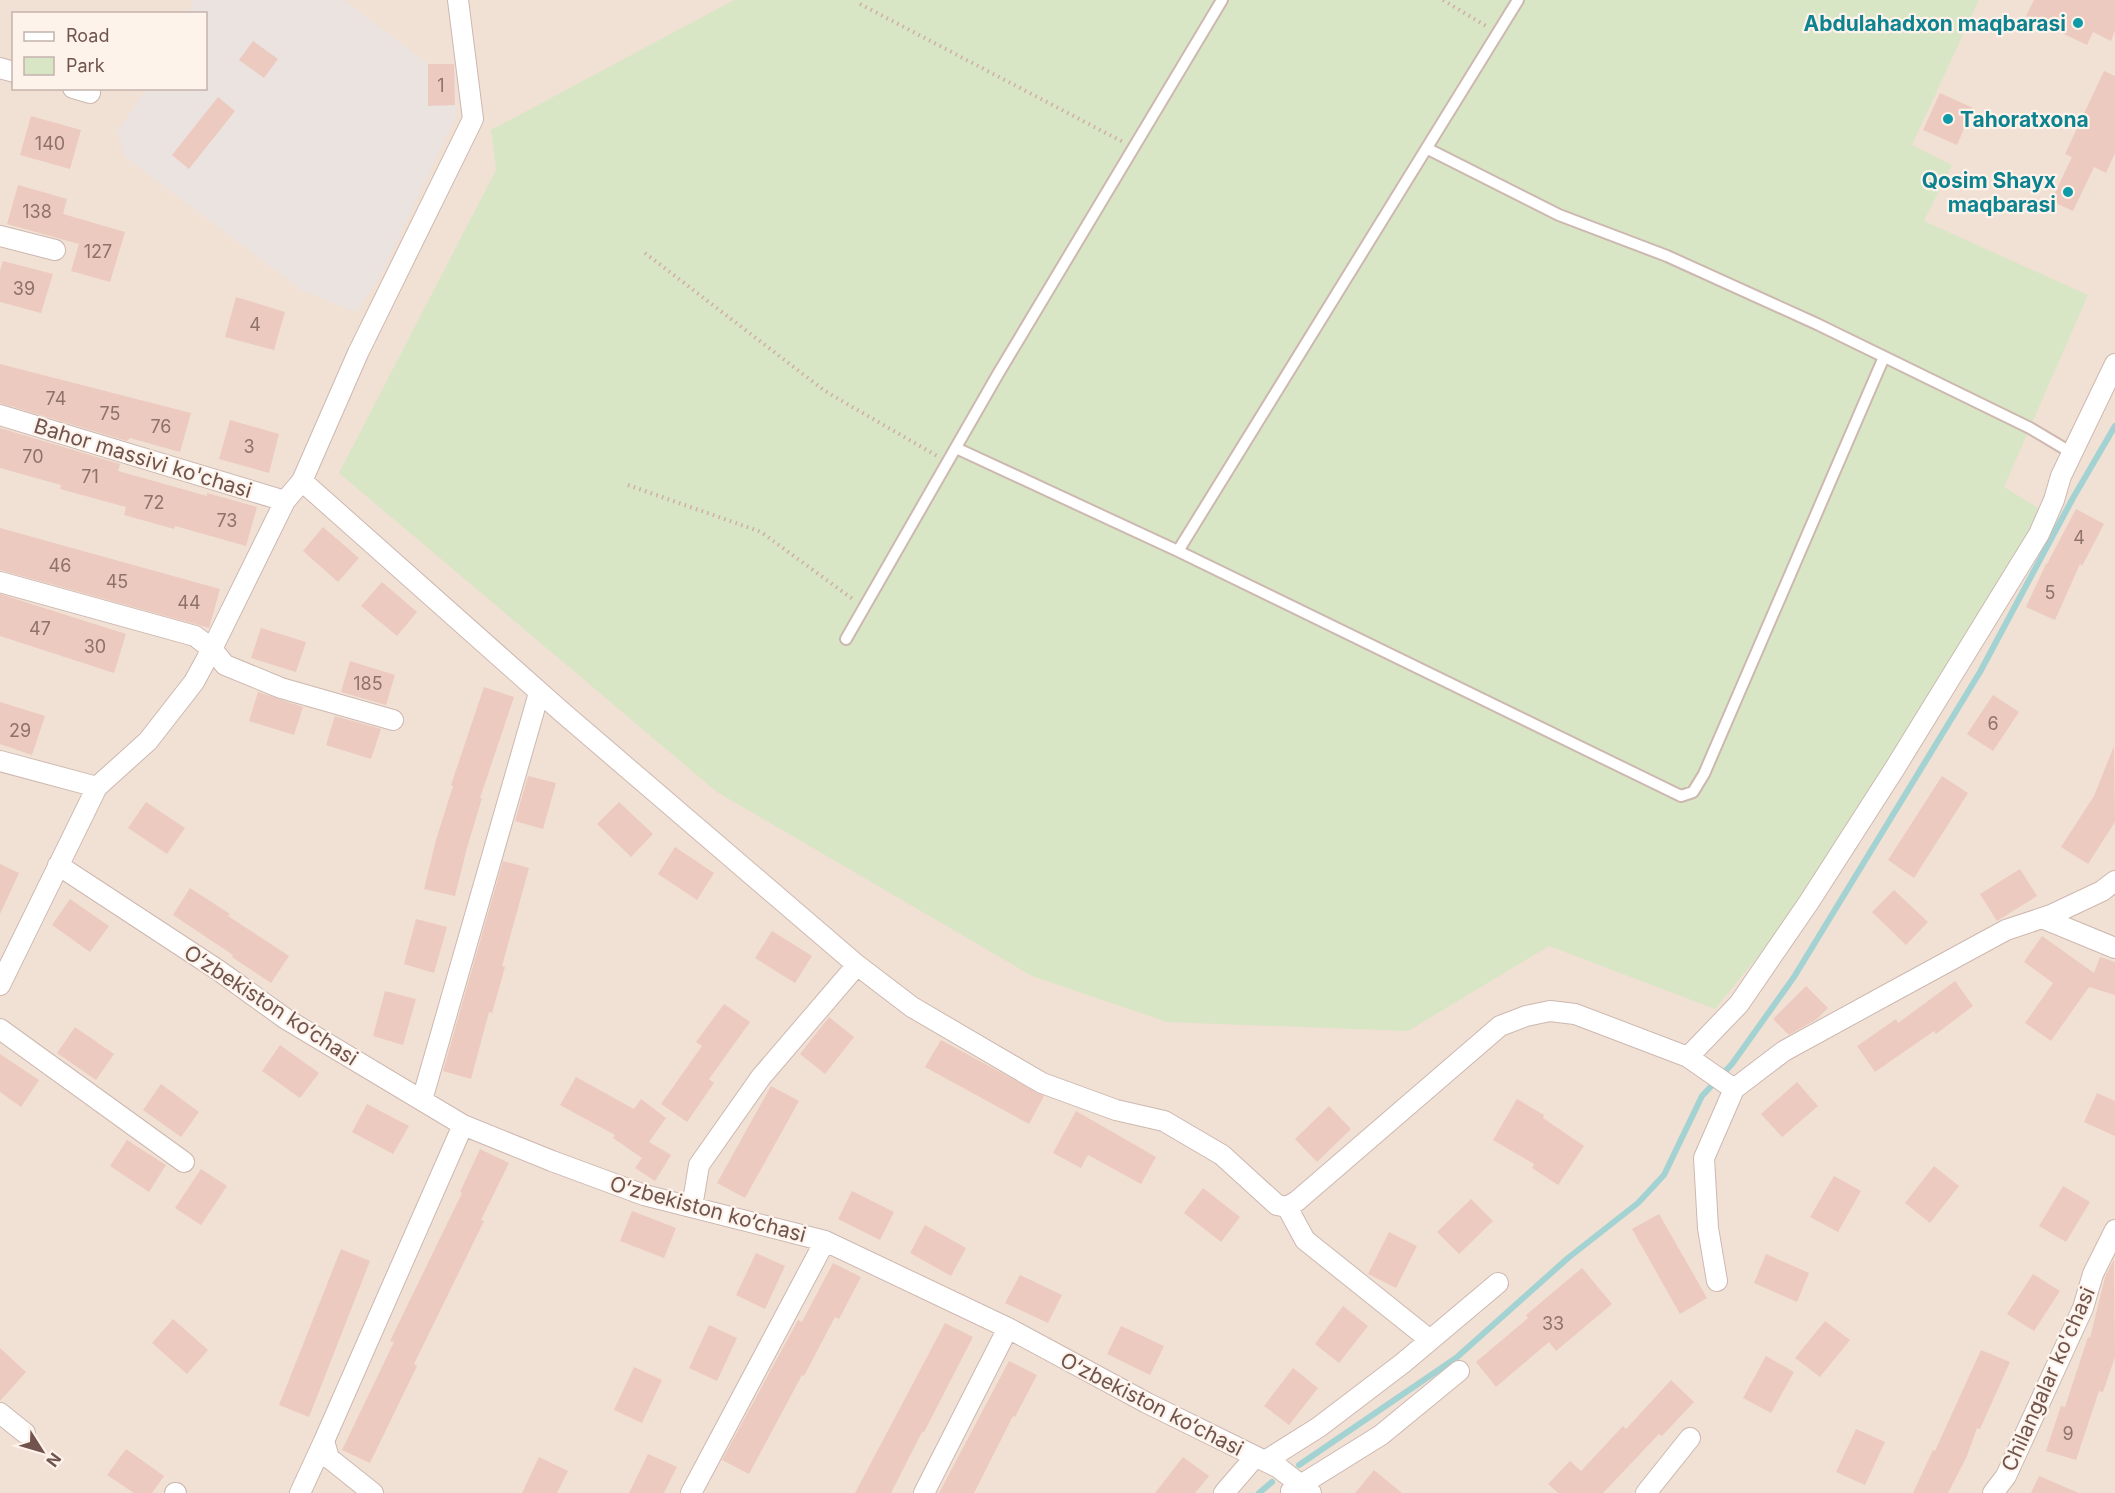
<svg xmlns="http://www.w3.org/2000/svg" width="2115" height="1493" font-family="Inter,sans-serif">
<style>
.residential{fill:#f1e0d4;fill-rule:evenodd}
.industrial{fill:#eae3df}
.green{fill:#d8e6c5}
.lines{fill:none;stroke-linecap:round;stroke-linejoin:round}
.stream{stroke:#a3d2d2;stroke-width:6}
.building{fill:#edcabf}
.lane-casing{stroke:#cdb8b0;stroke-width:14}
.street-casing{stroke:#cdb8b0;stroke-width:22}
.path{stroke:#d1aea3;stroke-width:4;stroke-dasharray:1.5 4.5;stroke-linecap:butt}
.lane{stroke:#fff;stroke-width:10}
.street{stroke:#fff;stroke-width:20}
.culture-dot{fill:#0f9aa8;stroke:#fdf3eb;stroke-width:2}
.labels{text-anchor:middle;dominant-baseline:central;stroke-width:4.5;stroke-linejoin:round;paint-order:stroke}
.number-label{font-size:18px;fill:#8f726a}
.culture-label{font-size:21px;font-weight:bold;fill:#0d838f;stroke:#fdf3eb;text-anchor:end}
.street-label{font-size:21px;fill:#70544d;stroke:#fdf3eb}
</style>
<rect width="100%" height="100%" fill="#faefe5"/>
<path class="residential" d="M0,0H2115V1493H0ZM14,14H206V88H14Z"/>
<path class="industrial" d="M194,0H344L428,64H454L456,116L380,277L356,312L303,291L125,157L118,131L146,89L206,88V14L188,13Z"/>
<path class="green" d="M734,0H1979L1912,145L1952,165L1924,221L2088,295L2004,487L2043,511L1804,900L1715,1009L1549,946L1408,1031L1167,1022L1032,976L717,792L339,473L496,170L491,130Z"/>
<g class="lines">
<path class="stream" d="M1299,1465L1456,1358L1568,1258L1638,1203L1664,1175L1702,1096L1732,1064L1794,977L1980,672L2073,498L2115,426
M1259,1493L1272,1482"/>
</g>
<path class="building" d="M2034,0H2115V30L2111,41L2093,32L2087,45L2026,16Z
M253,41L278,59L264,78L239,60Z
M428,64H454L455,105L428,106Z
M2104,71L2115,76V153L2106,173L2094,167L2073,211L2051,201L2072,157L2065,154Z
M1940,93L1973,108L1957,145L1923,130Z
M218,97L235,111L189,169L172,155Z
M31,116L81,130L70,169L20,155Z
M18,185L67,199L63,214L125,232L110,282L71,271L79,244L7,224Z
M3,261L53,274L41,313L0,302V271Z
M236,297L285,312L274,350L225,337Z
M0,364L191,413L180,452L130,438L127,441L0,403Z
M230,420L279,434L269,473L219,459Z
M0,428L120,464L118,471L207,496V493L257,507L246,546L175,526L174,529L124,515L126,507L60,489L61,485L0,468Z
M2076,509L2104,524L2082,566L2080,564L2055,620L2026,607L2046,564H2047Z
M323,527L359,558L338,582L303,551Z
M0,528L220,589L209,628L0,570Z
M382,582L417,612L397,636L361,606Z
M0,594L126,634L114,673L0,636Z
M261,628L306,642L296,672L251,658Z
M350,661L395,675L386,705L341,692Z
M484,687L514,697L480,798H482L467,848L455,896L424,889L436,840L453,786L451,785Z
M258,692L303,707L294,735L249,721Z
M1993,695L2019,712L1993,751L1967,734Z
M0,702L45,716L32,755L0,744Z
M335,716L381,729L371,759L326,745Z
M2114,746L2115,822L2088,864L2061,847L2094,796Z
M528,776L556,783L543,829L515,821Z
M1942,776L1968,793L1914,878L1888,860Z
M146,802L185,828L167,854L128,828Z
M619,802L653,834L631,857L597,824Z
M675,847L714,873L697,900L658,874Z
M503,861L529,868L502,966L505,967L492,1013L489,1012L471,1079L443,1071Z
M0,864L19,873L0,914Z
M2020,869L2037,896L1997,921L1980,894Z
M190,888L230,914L228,916L289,956L271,983L232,957L233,955L173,915Z
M1894,890L1928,922L1906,945L1872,912Z
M70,899L109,926L90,952L52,925Z
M416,919L447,927L434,973L404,964Z
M772,931L812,956L795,983L755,958Z
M2042,936L2094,973L2100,957L2115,962V995L2089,987L2051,1041L2025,1023L2053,983L2024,962Z
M1955,981L1973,1006L1936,1034L1934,1031L1875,1072L1857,1046L1896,1019L1898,1023Z
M1806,986L1828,1008L1817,1019L1789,1035L1773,1019Z
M385,991L416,999L403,1045L373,1036Z
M724,1004L750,1022L709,1079L714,1083L687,1122L661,1104L702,1046L696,1042Z
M829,1017L854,1037L825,1074L800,1054Z
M75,1027L114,1054L96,1080L57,1053Z
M941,1040L1044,1096L1029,1124L925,1067Z
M280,1045L319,1073L300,1098L262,1071Z
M0,1054L39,1080L21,1107L0,1092Z
M576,1077L634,1109L641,1099L666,1118L649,1142L671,1155L655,1181L635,1168L642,1158L613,1138L615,1135L560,1105Z
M1797,1082L1818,1106L1782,1137L1761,1114Z
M161,1084L199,1112L181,1137L143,1110Z
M771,1086L799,1101L745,1198L717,1183Z
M2097,1093L2115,1101V1136L2084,1122Z
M1517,1099L1544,1115L1543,1118L1584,1146L1558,1185L1532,1168L1534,1164L1493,1140Z
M367,1104L409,1126L393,1154L352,1132Z
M1329,1106L1351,1129L1317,1162L1295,1139Z
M1076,1111L1156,1157L1141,1184L1088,1155L1081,1168L1053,1153Z
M127,1140L166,1165L149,1192L110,1166Z
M480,1149L509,1163L481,1220L484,1221L414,1364L417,1366L370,1463L342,1450L394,1342L390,1341L462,1193L460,1192Z
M1934,1166L1959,1186L1930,1223L1905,1203Z
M201,1169L227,1186L201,1225L175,1208Z
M1834,1176L1861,1191L1838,1232L1810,1217Z
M2063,1186L2090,1202L2066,1242L2039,1226Z
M1203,1188L1240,1217L1221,1242L1184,1213Z
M852,1191L894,1212L880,1240L838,1219Z
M1471,1199L1493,1221L1459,1254L1437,1232Z
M632,1211L676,1228L664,1258L620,1241Z
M1659,1214L1707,1298L1680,1314L1632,1229Z
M925,1225L966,1248L951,1276L910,1253Z
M1389,1232L1417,1246L1396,1288L1368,1274Z
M341,1249L370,1261L309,1417L279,1405Z
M756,1253L785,1266L765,1309L736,1295Z
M1766,1254L1809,1273L1797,1302L1754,1283Z
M2114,1259L2115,1357L2103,1392L2099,1391L2076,1460L2046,1451L2061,1406L2065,1407L2088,1337L2090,1338L2105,1277Z
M833,1263L861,1277L839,1319L835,1317L804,1376L802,1375L749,1474L722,1460L798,1320L802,1322Z
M1582,1268L1612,1304L1556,1351L1549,1342L1496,1387L1476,1362L1528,1318L1526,1315Z
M2033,1274L2060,1291L2034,1331L2007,1314Z
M1020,1275L1062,1295L1048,1323L1005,1303Z
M1343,1306L1368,1326L1339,1363L1315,1344Z
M173,1319L208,1350L187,1374L152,1343Z
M1825,1321L1850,1340L1820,1377L1795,1358Z
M945,1323L973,1337L924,1432H922L891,1493H855Z
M709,1325L737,1338L717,1381L689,1368Z
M1121,1326L1164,1346L1150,1375L1107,1354Z
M0,1348L26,1372L0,1401Z
M1981,1350L2010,1362L1980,1429L1977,1428L1967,1456L1948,1493H1913L1933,1450L1935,1451Z
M1766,1356L1794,1372L1771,1413L1743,1398Z
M1009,1361L1037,1375L1015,1417L1013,1416L974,1493H939Z
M634,1367L662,1380L642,1423L614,1410Z
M1293,1368L1318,1388L1289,1425L1264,1406Z
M1671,1380L1694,1402L1662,1436L1659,1434L1603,1493H1558L1548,1484L1570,1461L1581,1471L1623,1426L1626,1429Z
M1856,1429L1885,1442L1865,1485L1836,1472Z
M126,1449L164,1476L152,1493H134L107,1475Z
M648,1454L677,1467L664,1493H629Z
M539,1457L568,1471L557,1493H522Z
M1183,1457L1209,1476L1195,1493H1155Z
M1374,1470L1402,1493H1355Z
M2039,1476L2079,1493H2031Z"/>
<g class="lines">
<g class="lane-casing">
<path id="lane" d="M1428,149L1559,215L1667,256L1817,324L2030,428L2072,453
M956,448L1178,551L1681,796L1693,792L1704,774L1884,357
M1178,551L1518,0
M846,639L998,374L1222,0"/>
</g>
<g class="street-casing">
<path id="street" d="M0,68L14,72
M73,88L90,93
M0,236L55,250
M0,415L285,501
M302,481L562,712L857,965L912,1007L1042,1083L1116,1110L1164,1121L1222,1155L1277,1205L1287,1207L1297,1201L1500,1026L1526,1016L1550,1011L1575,1014L1688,1057L1739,1004L1809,902L1895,768L2039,534L2054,500L2061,476L2115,364
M0,582L195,636L212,649L225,665L281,688L393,720
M0,761L97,787
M58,865L218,970L286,1019L463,1125L552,1161L644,1195L825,1241L1008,1328L1147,1403L1279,1468L1311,1493
M2042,918L2115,948
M0,985L97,787L148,741L194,682L212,649L285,501L302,481L358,353L473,119L458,0
M0,1029L184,1162
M1688,1057L1734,1089
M422,1100L539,693
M692,1207L699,1165L761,1077L857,965
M1287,1207L1305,1240L1430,1340
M1717,1281L1708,1228L1704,1158L1734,1089L1784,1051L1901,987L2006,930L2051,915L2102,891L2115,881
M0,1413L25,1433
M1265,1461L1319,1427L1403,1363L1498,1283
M1291,1491L1381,1435L1459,1371
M175,1493H176
M300,1493L324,1441
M373,1493L329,1458L324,1441L463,1125
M691,1493L825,1241
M924,1493L1008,1328
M1224,1493L1255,1457
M1646,1493L1690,1438
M1993,1493L2006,1476L2083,1308L2093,1274L2115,1230"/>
</g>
<path class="path" d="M1443,0L1486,26
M860,4L1123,142
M645,253L825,391L937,456
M628,485L761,532L854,600"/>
<use href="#lane" class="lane"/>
<use href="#street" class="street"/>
</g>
<g class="culture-dot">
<circle cx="2078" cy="23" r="6"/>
<circle cx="1948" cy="119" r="6"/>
<circle cx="2068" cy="192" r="6"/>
</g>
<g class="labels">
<g class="number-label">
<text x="441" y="85">1</text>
<text x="50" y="143">140</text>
<text x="37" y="211">138</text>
<text x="98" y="251">127</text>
<text x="24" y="288">39</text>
<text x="255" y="324">4</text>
<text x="56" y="398">74</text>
<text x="110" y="413">75</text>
<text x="161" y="426">76</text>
<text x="249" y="446">3</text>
<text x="33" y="456">70</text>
<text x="90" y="476">71</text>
<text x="154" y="502">72</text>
<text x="227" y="520">73</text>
<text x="2079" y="537">4</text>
<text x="60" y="565">46</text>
<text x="117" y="581">45</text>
<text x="2050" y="592">5</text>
<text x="189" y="602">44</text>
<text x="40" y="628">47</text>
<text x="95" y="646">30</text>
<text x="368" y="683">185</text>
<text x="1993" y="723">6</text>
<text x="20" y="730">29</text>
<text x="1553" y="1323">33</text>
<text x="2068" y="1433">9</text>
</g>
<g class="culture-label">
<text x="2066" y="23">Abdulahadxon maqbarasi</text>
<text x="1960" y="119" text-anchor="start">Tahoratxona</text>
<text x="2056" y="180">Qosim Shayx<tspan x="2056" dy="24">maqbarasi</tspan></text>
</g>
<g class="street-label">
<text transform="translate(143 458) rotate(17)">Bahor massivi ko'chasi</text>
<text transform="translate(271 1005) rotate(33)">O‘zbekiston ko‘chasi</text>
<text transform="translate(708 1209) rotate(15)">O‘zbekiston ko‘chasi</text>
<text transform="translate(2048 1379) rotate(-66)">Chilangalar ko'chasi</text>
<text transform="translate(1152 1404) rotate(27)">O‘zbekiston ko‘chasi</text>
</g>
</g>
<rect x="12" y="12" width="195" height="78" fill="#fdf3eb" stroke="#c5b3ac" stroke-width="1.5"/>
<rect x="24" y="32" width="30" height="9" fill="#ffffff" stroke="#c5b3ac" stroke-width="1.5"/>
<text x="66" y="42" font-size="18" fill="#70544d">Road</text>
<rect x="24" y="57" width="30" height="18" fill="#d8e6c5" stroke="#c5b3ac" stroke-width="1.5"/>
<text x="66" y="72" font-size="18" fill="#70544d">Park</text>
<g transform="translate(42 1451) rotate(127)" stroke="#fdf3eb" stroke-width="4.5" paint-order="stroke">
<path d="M0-4.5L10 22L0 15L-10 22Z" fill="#70544d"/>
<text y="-9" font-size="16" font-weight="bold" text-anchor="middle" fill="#70544d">N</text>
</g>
</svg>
